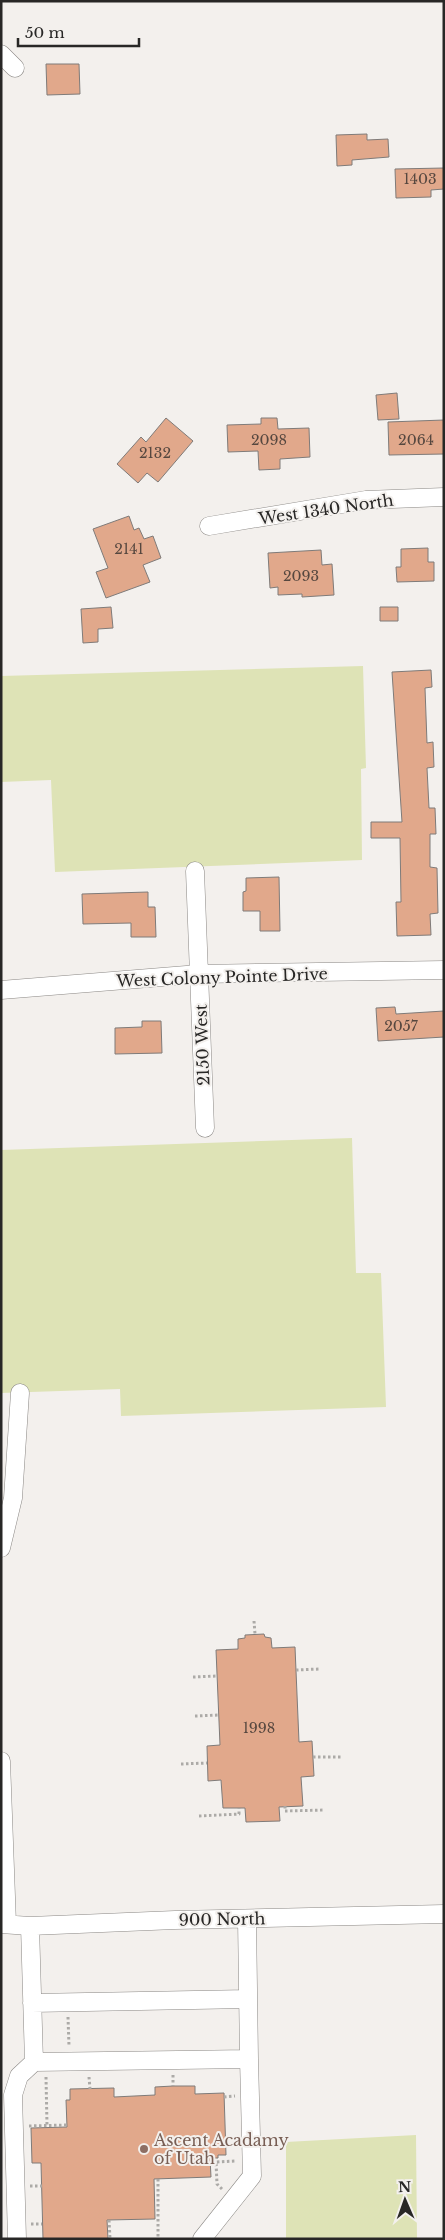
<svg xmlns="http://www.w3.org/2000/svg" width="445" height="2240" font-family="'Libre Baskerville',serif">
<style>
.green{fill:#dee3b6}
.building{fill:#e1a88b;stroke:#7f7b79}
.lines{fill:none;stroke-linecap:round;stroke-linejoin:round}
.minor-casing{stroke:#8b8885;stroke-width:19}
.path{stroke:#acaaa7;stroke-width:3;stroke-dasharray:2.5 2.5;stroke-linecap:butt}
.minor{stroke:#fff;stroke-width:18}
.education-dot{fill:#8d6e63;stroke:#f3f0ed;stroke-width:2}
.labels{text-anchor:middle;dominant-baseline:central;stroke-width:4;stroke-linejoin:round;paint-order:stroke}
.number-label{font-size:14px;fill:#56473f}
.street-label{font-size:16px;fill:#282726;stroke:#f3f0ed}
.education-label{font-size:16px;fill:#785e54;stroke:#f3f0ed;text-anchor:start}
</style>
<rect width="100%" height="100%" fill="#f3f0ed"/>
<path class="green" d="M363,666L366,768L361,769L362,860L55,872L51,780L1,782V676Z
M352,1138L356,1273H381L386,1407L121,1416L120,1389L1,1393V1150Z
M416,2135L417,2239H286V2142Z"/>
<path class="building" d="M46,64H79L80,94L47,95Z
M367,134V140L388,139L389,157L352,160V165L337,166L336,135Z
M444,168V189L431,190V197L396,198L395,169Z
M397,393L399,419L378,420L376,395Z
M166,418L193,441L158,482L147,473L138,483L117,464L141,437L146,442Z
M261,418H277L278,429L309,428L310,457L280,459V469L259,470L258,451L228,452L227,425L261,424Z
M444,420V454L389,455L388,422Z
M129,516L134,530L139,528L144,539L153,536L161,558L143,565L150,582L106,598L96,572L108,568L93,529Z
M428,548V562H434V581L397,582L396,567H401V549Z
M321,550L322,565L332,564L334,595L302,597V594L278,595V587L270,588L268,553Z
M111,607L113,628L98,629V642L83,643L81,609Z
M380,607H398V621H380Z
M431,670L432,687L425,688L427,743L433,742L434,767L427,768L429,808H435L436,834H430V867L437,868L438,913L430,914L431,935L397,936L396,902H401L400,838H371V822H402L392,672Z
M279,877L280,931H260V911H243V892L246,891V878Z
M148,892V907H155L156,937H131V923L83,924L82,894Z
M395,1007L396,1014L444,1011V1037L378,1041L376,1008Z
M142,1021H161L162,1053L115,1054V1028L142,1027Z
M264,1634L265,1637L271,1638L272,1648L295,1647L299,1742L312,1741L314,1776L301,1777L303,1806L279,1807L280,1821L246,1822L245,1808H223L221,1780L208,1781L207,1746L220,1745L216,1650L238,1649V1639L245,1638V1635Z
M173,2086H195V2094L224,2093L226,2155H218V2158H210L211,2177L154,2179L155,2219L107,2220L108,2239H43L41,2163H32L31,2128L67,2127L66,2100H70V2089L114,2088V2097L155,2095V2087Z"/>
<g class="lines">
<g class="minor-casing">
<path id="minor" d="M1,54L15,68
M209,526L366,500L444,497
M195,871L205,1128
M1,990L199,974L444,970
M1,1548L13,1498L20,1393
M1,1761L7,1924
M1,1924L30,1926L175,1920L444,1914
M30,1926L34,2062
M32,2003L248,1999
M17,2239L13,2095L19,2076L34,2062L249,2059L247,1919
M202,2239L252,2176L249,2059"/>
</g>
<path class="path" d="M254,1621L255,1634
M296,1670L319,1669
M193,1677L217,1676
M195,1716L219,1715
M313,1757H341
M181,1764L207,1763
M285,1806V1811L325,1810
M199,1816L239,1814V1808
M68,2017L69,2046
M173,2075V2086
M46,2077L47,2125
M89,2077L90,2089
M224,2097L235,2096
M29,2126L67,2125
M158,2179V2239
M30,2186H42
M222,2189L217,2184L216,2162L235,2161
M109,2220L110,2239
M31,2224H42"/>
<use href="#minor" class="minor"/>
</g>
<circle class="education-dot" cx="144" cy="2149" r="5"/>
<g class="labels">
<g class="number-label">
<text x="420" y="179">1403</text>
<text x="269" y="440">2098</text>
<text x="416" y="440">2064</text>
<text x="155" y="453">2132</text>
<text x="129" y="549">2141</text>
<text x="301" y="576">2093</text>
<text x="401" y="1026">2057</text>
<text x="259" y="1728">1998</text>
</g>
<g class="street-label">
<text transform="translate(326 509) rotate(-8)">West 1340 North</text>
<text transform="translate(222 977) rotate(-2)">West Colony Pointe Drive</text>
<text transform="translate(202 1045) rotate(-92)">2150 West</text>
<text transform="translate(222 1919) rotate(-1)">900 North</text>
</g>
<g class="education-label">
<text x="154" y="2140">Ascent Acadamy<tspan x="154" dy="18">of Utah</tspan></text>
</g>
</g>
<rect width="445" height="2240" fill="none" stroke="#282726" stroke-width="5"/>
<g transform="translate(405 2200) rotate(358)" stroke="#f3f0ed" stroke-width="4" paint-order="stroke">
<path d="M0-4L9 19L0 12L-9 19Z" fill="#282726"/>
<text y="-8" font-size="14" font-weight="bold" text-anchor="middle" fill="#282726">N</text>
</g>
<path d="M18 38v8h121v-8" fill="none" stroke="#282726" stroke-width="2.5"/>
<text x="25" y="38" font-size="15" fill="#282726" stroke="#f3f0ed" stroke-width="4" paint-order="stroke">50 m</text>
</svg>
